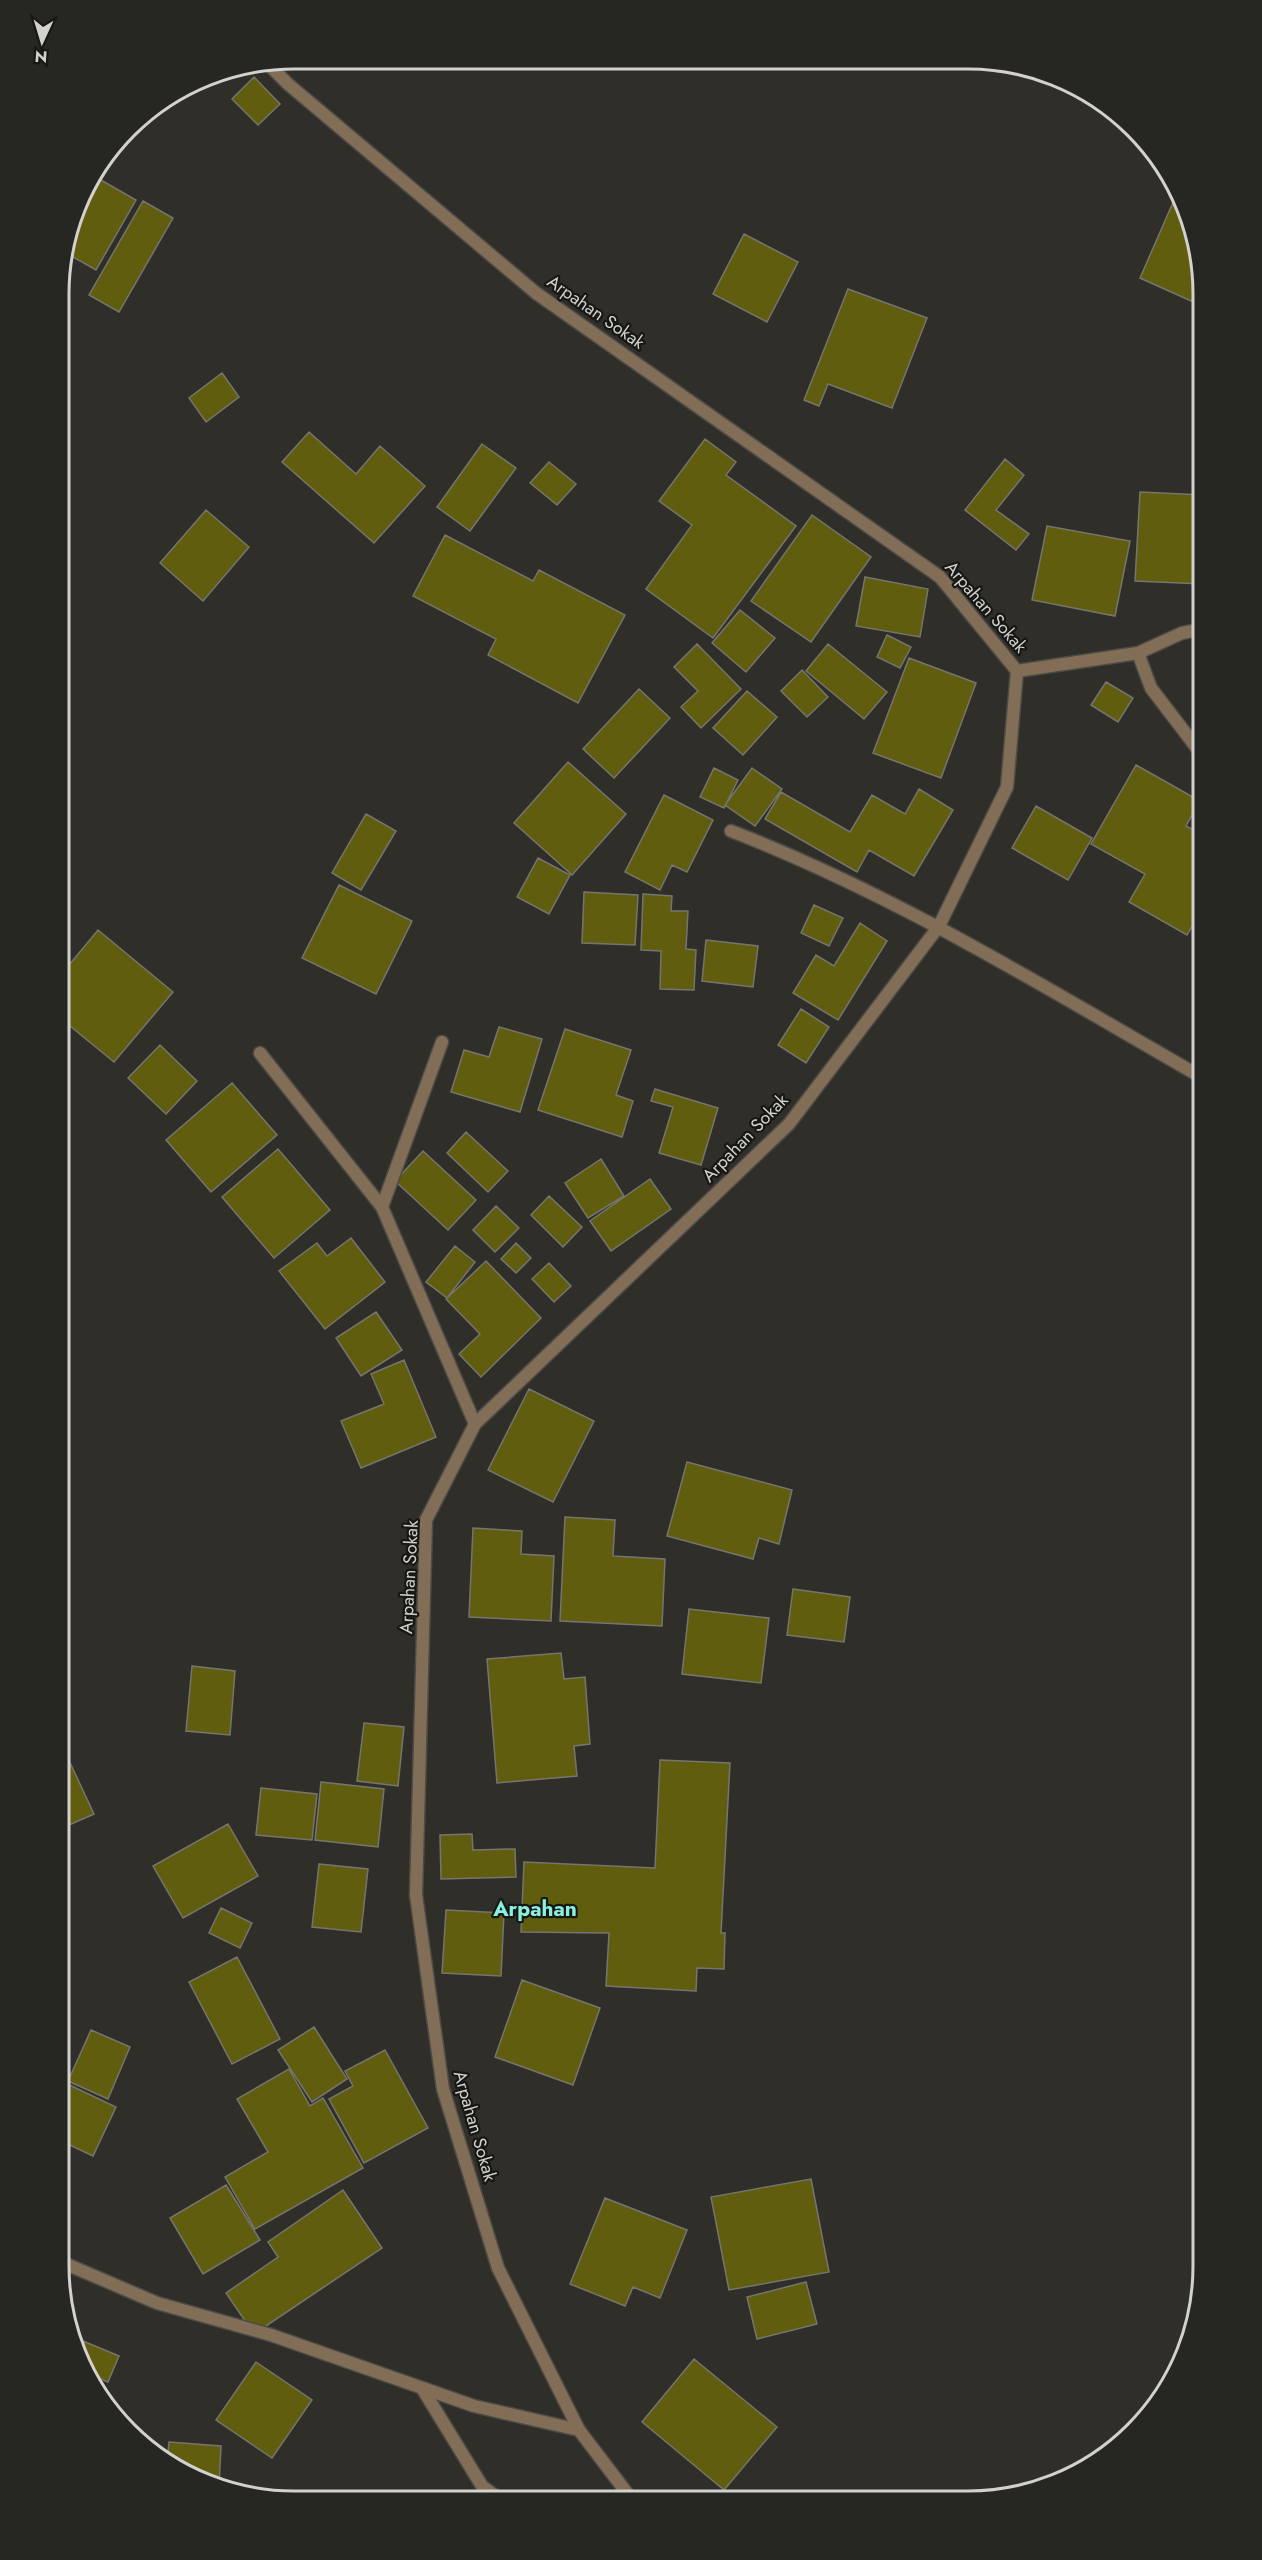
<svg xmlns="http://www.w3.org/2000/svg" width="1262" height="2560" font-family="Jost,sans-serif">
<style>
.building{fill:#605d0e;stroke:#75756f;stroke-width:1.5}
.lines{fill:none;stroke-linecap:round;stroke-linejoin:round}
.minor-casing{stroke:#4d4b47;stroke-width:15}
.tertiary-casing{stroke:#4d4b47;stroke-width:15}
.minor{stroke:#826e57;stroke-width:12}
.tertiary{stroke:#826e57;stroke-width:12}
.labels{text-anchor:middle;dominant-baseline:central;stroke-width:4.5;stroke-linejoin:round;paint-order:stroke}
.street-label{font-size:18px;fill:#d2d1ce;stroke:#171714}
.quarter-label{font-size:21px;font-weight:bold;fill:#89f0df;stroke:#171714}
.rim{fill:none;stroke:#d2d1ce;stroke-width:3}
</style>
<rect width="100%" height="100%" fill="#302e29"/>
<path class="building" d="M254,77L280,104L258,125L232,99Z
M94,176L136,200L96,270L66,253L83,190Z
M1178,191L1191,218L1204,294L1200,305L1140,278Z
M143,201L173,218L119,312L89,295Z
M744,234L798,262L767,322L713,294Z
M848,289L927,318L892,408L828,384L819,406L804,400Z
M222,373L239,397L206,422L189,398Z
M309,432L356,474L380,446L425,486L374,543L282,462Z
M705,439L736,462L726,475L796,526L713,638L646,589L692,525L659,501Z
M482,444L516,468L470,531L437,507Z
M1005,459L1024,475L996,510L1029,534L1016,550L965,510Z
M549,462L576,484L557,505L530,483Z
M1140,492L1203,495V584L1135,581Z
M206,510L249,547L203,601L160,563Z
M812,515L871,557L811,642L751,601Z
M1047,526L1130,541L1115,616L1032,600Z
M445,535L533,581L539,570L625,615L578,703L488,655L496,639L413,596Z
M865,577L928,589L920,637L856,626Z
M740,610L775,638L746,672L712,643Z
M887,635L911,647L900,668L877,657Z
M697,644L741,689L701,728L681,707L698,691L674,667Z
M828,644L887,692L864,719L806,671Z
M909,658L976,683L941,778L873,753Z
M802,670L828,697L807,717L781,691Z
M1106,682L1133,698L1118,722L1091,705Z
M639,689L670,718L614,778L583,749Z
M747,691L777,717L743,755L713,728Z
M568,762L626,814L572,875L514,823Z
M1136,765L1200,801L1186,826L1203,835V907L1187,935L1129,902L1145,874L1091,844Z
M714,768L738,780L724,808L700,797Z
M752,768L782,789L755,826L725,805Z
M919,789L953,810L914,876L869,850L857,872L765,819L781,792L850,832L872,795L905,814Z
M664,795L713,820L687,872L672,865L660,890L625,872Z
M1036,806L1092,838L1068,880L1012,848Z
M366,814L396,831L361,890L332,873Z
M538,858L570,875L549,914L517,897Z
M339,885L412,921L376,994L302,958Z
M584,892L638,895L635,945L582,943Z
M643,894L672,896L671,911H688L686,949L696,950L694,990L660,989L661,951L641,950Z
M814,905L843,918L829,946L801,933Z
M860,923L887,941L838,1020L793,993L816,955L834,966Z
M98,930L173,992L114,1062L59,1017V977Z
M706,940L758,946L753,987L702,981Z
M801,1009L829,1027L806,1063L778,1045Z
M499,1027L542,1039L520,1112L451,1092L464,1050L489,1057Z
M565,1029L631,1050L616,1095L633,1101L622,1137L538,1110Z
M160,1045L197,1081L166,1114L128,1078Z
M232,1083L277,1135L211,1192L166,1140Z
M655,1089L718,1108L701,1165L659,1153L673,1107L651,1101Z
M466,1132L508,1171L488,1192L447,1153Z
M278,1149L330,1210L274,1258L222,1197Z
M423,1151L476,1200L448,1230L395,1181Z
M601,1159L624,1196L588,1218L565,1183Z
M650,1179L671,1209L611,1251L590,1221Z
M549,1196L582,1227L563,1247L531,1215Z
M496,1206L519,1228L495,1252L473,1230Z
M351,1238L385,1282L325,1329L279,1271L317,1243L327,1256Z
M516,1243L531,1258L516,1273L501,1259Z
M455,1246L475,1262L447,1298L426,1282Z
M486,1261L541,1318L481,1377L459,1354L480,1334L446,1299Z
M549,1263L571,1286L554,1302L532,1279Z
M376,1312L402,1350L361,1376L336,1338Z
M404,1360L436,1437L361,1468L341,1421L384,1404L371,1374Z
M529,1389L594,1421L553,1502L488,1470Z
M687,1462L792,1490L779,1544L759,1538L753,1559L667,1536Z
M565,1517L615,1520L613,1556L665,1559L662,1626L560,1621Z
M473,1528L522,1531L521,1554L554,1556L551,1621L469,1617Z
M793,1589L850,1597L844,1642L787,1635Z
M689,1609L769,1618L761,1683L682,1674Z
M561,1653L564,1679L585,1677L590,1744L574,1746L577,1776L497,1783L487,1659Z
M192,1666L235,1671L230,1735L186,1731Z
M364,1723L404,1727L398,1786L357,1781Z
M65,1752L94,1814L69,1825L59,1803V1755Z
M660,1760L730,1763L721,1933H725L724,1969L697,1968L696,1991L606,1986L609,1933L521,1932L524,1862L655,1868Z
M321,1782L384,1789L378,1847L315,1840Z
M261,1788L317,1794L312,1840L256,1835Z
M228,1824L258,1876L183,1918L153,1866Z
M472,1834L473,1850L515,1849L516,1877L441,1879L440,1835Z
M319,1864L368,1869L361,1932L312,1927Z
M221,1908L252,1923L240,1948L209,1933Z
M446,1910L504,1913L501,1976L442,1973Z
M237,1957L280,2039L232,2064L189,1982Z
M522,1980L600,2008L573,2085L495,2057Z
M314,2027L347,2079L312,2102L278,2050Z
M91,2030L130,2047L108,2099L68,2081Z
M385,2050L428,2128L364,2163L329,2099L353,2086L345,2071Z
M289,2069L310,2106L323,2098L363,2168L255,2229L225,2177L268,2152L237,2099Z
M61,2081L116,2107L93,2156L59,2140V2087Z
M811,2179L829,2272L729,2290L711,2197Z
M226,2185L260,2240L203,2274L170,2218Z
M343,2190L382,2248L254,2334L226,2293L278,2257L268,2242Z
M605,2198L687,2230L660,2298L633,2287L625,2306L570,2284Z
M806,2282L817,2324L757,2339L747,2297Z
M83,2341L119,2356L108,2382L86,2373L78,2355Z
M694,2359L777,2427L724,2490L642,2422Z
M256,2362L312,2400L272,2458L216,2420Z
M169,2442L221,2446L219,2486L190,2477L167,2462Z"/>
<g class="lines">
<g class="minor-casing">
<path id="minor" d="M1138,653L1151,688L1203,756
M1017,671L1138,653L1182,633L1203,629
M731,831C897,895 1049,990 1203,1078
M260,1053L382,1207L475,1424
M382,1207L442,1042
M59,2261L157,2303L271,2335L474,2406L579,2430
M422,2388L482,2486L501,2500"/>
</g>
<g class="tertiary-casing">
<path id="tertiary" d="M268,64L288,84L536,293L940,577L1017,671L1007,787L939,926L789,1124L475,1424L426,1520L416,1895L443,2089L498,2268L579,2430L633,2501"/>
</g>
<use href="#minor" class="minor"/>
<use href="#tertiary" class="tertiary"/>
</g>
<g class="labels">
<g class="street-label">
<text transform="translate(596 312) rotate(35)">Arpahan Sokak</text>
<text transform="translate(986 607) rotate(49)">Arpahan Sokak</text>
<text transform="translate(745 1138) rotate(-46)">Arpahan Sokak</text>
<text transform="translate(409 1577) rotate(-87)">Arpahan Sokak</text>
<text transform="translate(475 2126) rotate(74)">Arpahan Sokak</text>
</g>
<g class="quarter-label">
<text x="535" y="1909">Arpahan</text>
</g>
</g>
<path d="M0 0H1262V2560H0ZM294 69H968A225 225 0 0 1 1193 294V2266A225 225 0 0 1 968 2491H294A225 225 0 0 1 69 2266V294A225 225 0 0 1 294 69Z" fill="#262623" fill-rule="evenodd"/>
<path class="rim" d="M294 69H968A225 225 0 0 1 1193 294V2266A225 225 0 0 1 968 2491H294A225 225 0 0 1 69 2266V294A225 225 0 0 1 294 69Z"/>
<g transform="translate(42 42) rotate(184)" stroke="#171714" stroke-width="4.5" paint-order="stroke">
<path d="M0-4.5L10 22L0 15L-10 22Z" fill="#d2d1ce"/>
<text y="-9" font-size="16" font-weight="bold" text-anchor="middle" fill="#d2d1ce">N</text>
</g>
</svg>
